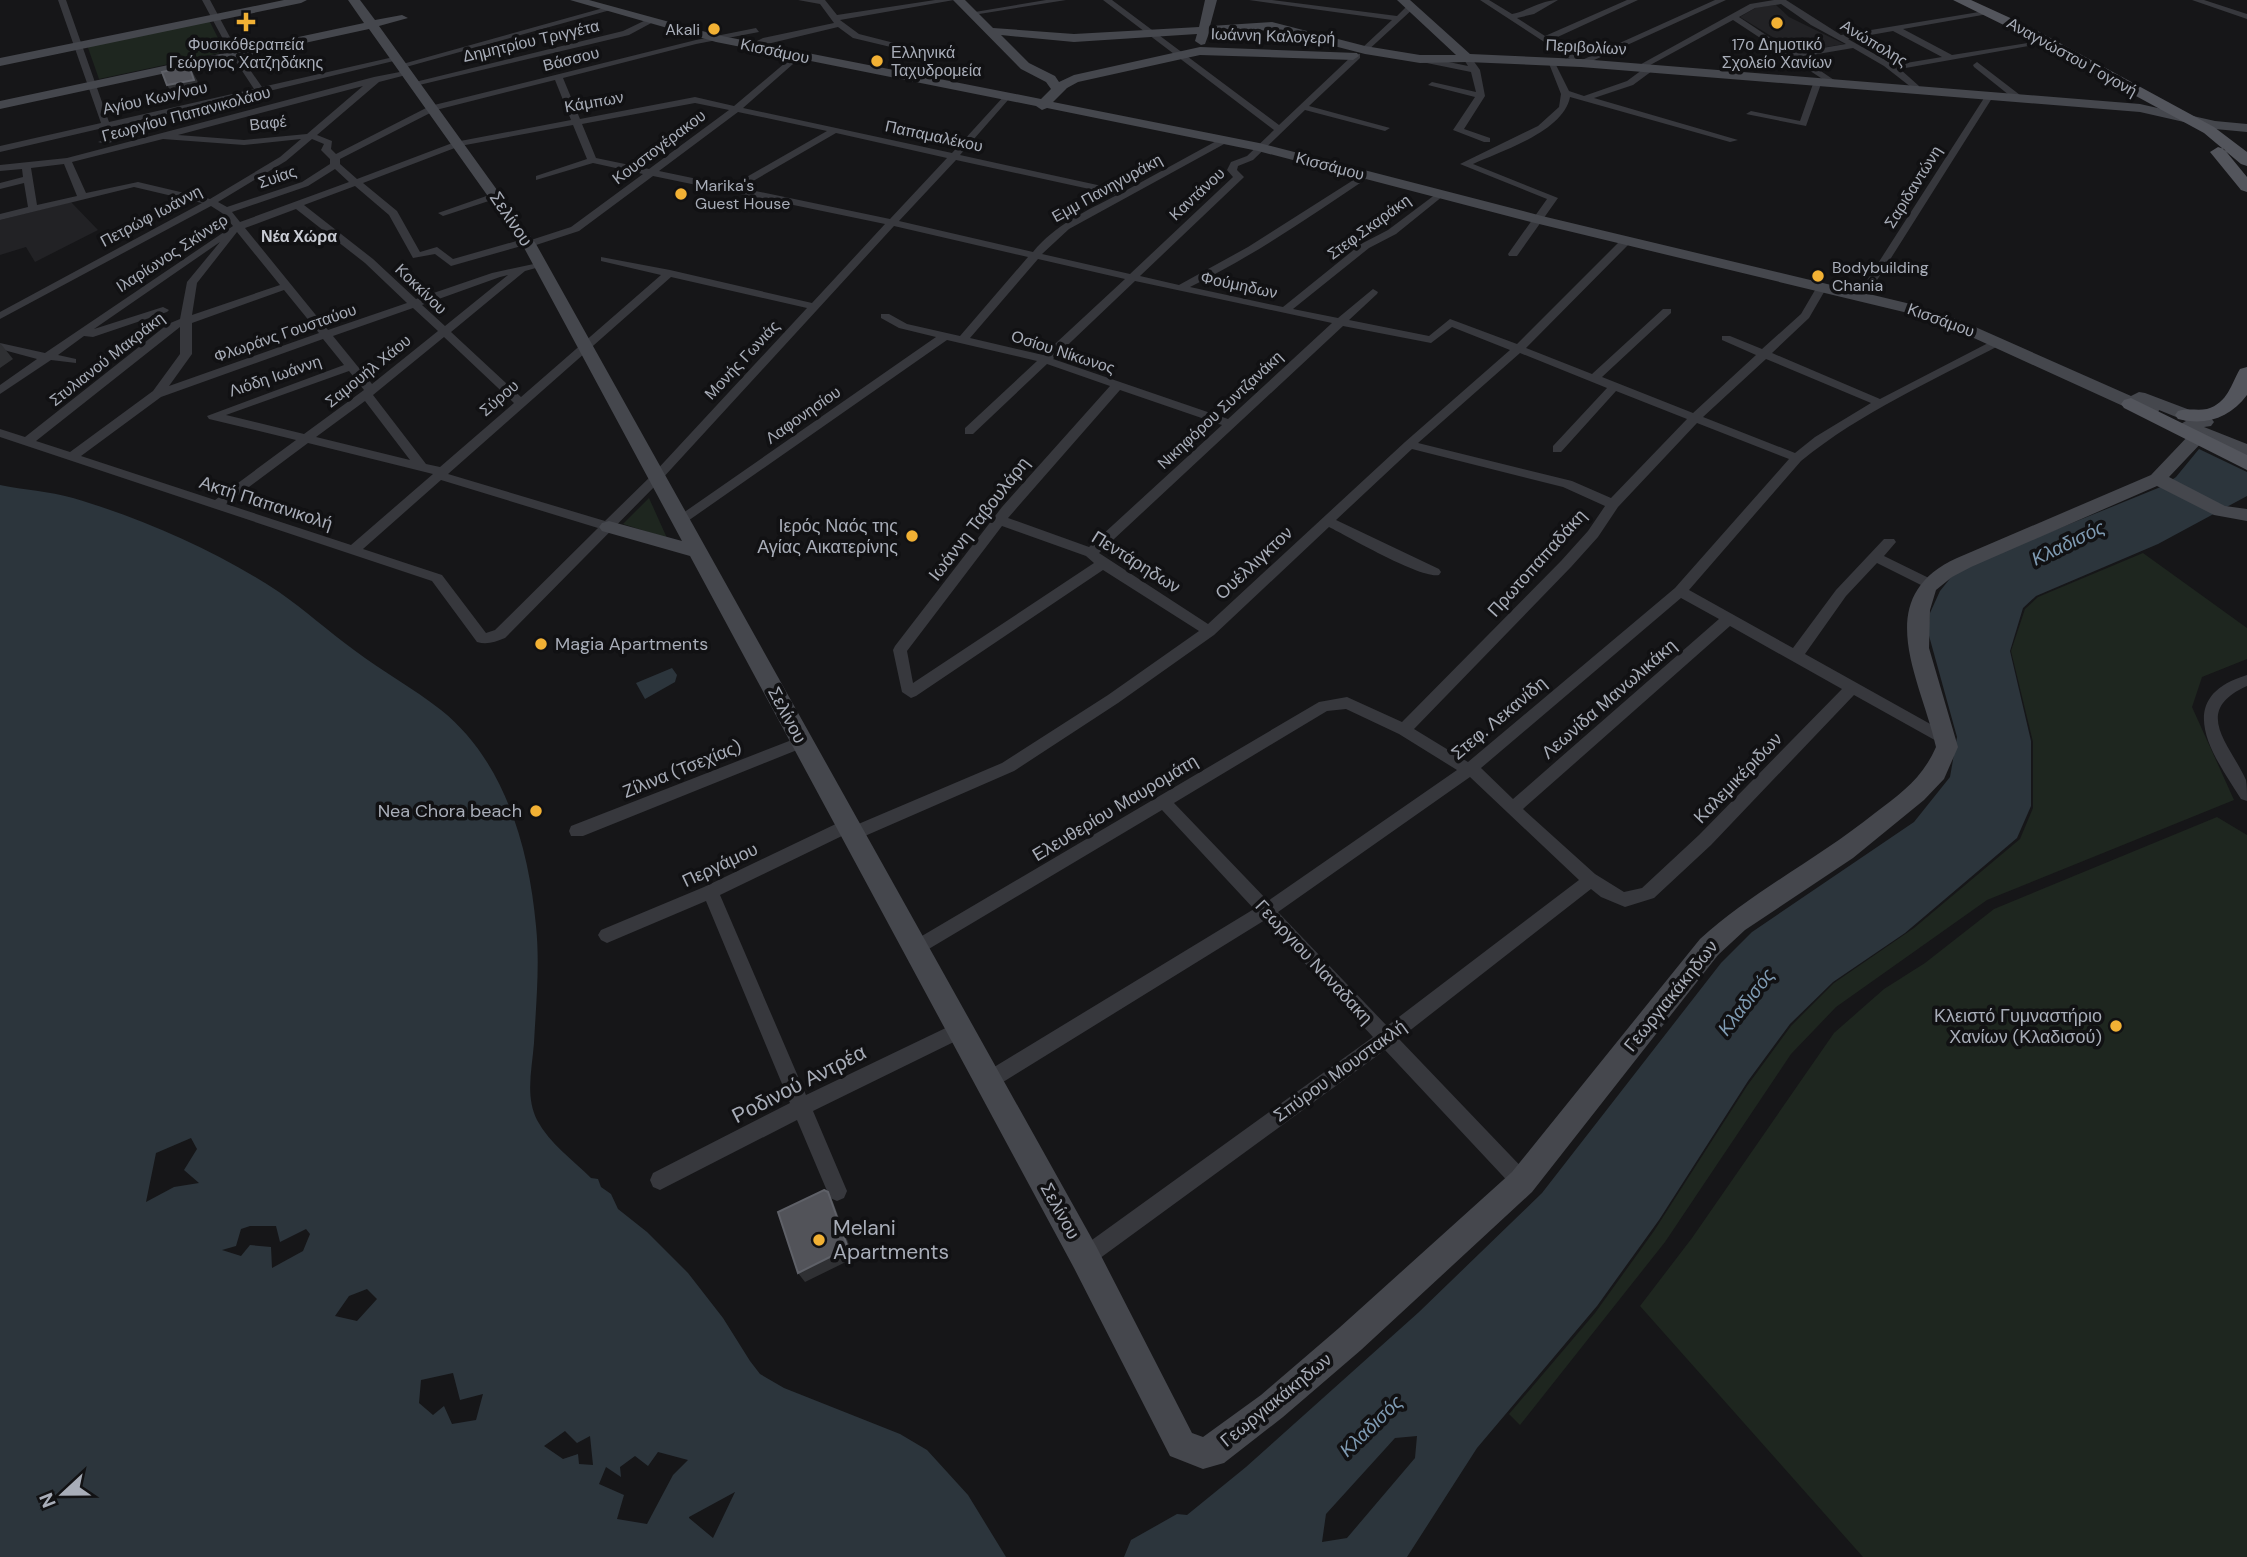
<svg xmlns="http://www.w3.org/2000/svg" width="2247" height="1557" font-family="'DM Sans',sans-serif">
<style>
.built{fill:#222225}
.green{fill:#1e261f}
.water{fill:#2c353c;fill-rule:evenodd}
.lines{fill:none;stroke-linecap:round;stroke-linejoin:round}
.street{fill:#37383d;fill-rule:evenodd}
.secondary{fill:#45474d;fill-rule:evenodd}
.primary{fill:#53555c;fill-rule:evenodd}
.shaded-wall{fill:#2f3033}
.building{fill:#525359;stroke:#5f6168;stroke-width:2}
.poi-dot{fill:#f2b134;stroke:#111113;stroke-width:2.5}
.labels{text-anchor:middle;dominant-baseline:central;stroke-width:7;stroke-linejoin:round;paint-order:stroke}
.far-poi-label{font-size:16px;fill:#a8adb8;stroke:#111113;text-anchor:start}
.far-street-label{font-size:16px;fill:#a8adb8;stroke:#111113}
.far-neighbourhood-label{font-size:16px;font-weight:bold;fill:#c9ccd4;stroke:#111113}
.street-label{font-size:18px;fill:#a8adb8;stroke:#111113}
.poi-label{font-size:18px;fill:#a8adb8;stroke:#111113;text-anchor:end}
.water-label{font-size:19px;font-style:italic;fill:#7f9bb3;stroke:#111113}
.near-street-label{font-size:21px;fill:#a8adb8;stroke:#111113}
.near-poi-label{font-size:21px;fill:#a8adb8;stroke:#111113;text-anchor:start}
</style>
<rect width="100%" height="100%" fill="#161618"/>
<path class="built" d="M1776,5L1789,17L1844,44L1797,52L1740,17L1757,7Z
M71,202L98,230L35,262L26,247L0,255V220Z"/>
<path class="green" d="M209,20L225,52L99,79L87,45Z
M649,498L667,538L623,524Z
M2143,553L2247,628V659L2202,677L2192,707L2234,800L1987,900L1836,1007L1791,1054L1665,1242L1520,1425L1509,1414L1595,1313L1654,1231L1747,1086L1791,1026L1834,983L1914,928L2020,839L2033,808V742L2011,651L2025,609L2038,597Z
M2217,817L2247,835V1557H1863L1640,1306L1692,1238L1834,1033L1884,989L1925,963L1994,909Z"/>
<path class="water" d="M2199,449L2247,472V496L2158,544L2036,596L2023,608L2010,651L2031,741V806L2017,838L1905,933L1833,982L1790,1024L1748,1081L1659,1220L1597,1306L1477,1448L1407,1557H1124L1131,1540L1177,1514L1187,1515L1246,1467L1419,1312L1542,1193L1721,963L1752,932L1914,822L1950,777L1957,737L1928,632L1930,613L1940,591L1952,576L1974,563L2163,486L2176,477ZM1417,1436L1415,1458L1347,1538L1322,1542L1326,1514L1395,1438Z
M0,485C24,490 49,491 73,498C141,518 219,552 279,592C305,610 328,631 354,650C382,671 413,688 441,710C505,761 529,848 536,926C540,964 536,1005 534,1043C532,1069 525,1096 537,1120C550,1144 573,1160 591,1178L598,1179L601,1187L611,1194L618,1209L647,1232L688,1273L723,1318L750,1361L760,1374L784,1388L900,1434L927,1450L968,1495L1006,1557H0ZM191,1138L197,1149L184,1170L199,1183L174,1187L146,1202L156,1153ZM250,1226H276L280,1242L306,1229L310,1234L303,1251L272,1268L271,1247L250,1245L241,1256L222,1250L236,1246L241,1229ZM367,1289L377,1299L357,1321L335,1316L349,1296ZM453,1373L460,1400L483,1394L476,1420L452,1424L444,1406L433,1415L419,1403L421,1380ZM565,1431L577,1443L590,1436L593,1465L579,1464L578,1454L563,1459L544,1446ZM658,1452L688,1460L673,1475L647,1524L617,1519L624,1495L599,1484L606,1467L621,1477L620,1467L635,1456L648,1466ZM735,1492L713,1538L689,1518V1517Z
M672,668L677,675L675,682L645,699L636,683Z"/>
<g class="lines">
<path class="street" d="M58,0H66L109,122L254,89L231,54L202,0H210L239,54L262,87L398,56L402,59L265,92L267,96L263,99L257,94L111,127L114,133L109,136L103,128L0,152V146L101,123Z
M798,0H825L837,15L935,0H954L840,20L859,34L945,56L941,59L853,38L838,27L751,48V44L763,38L834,23L820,4Z
M1046,0H1066L973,15L969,13Z
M1103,0H1112L1279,125L1354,54H1360V58L1309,106L1390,128L1385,131L1305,110L1253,160L1238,166L1237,170L1244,177L1242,179L1140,276L1179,285L1248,247L1366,172L1371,175L1369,177C1311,216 1253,256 1190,287L1283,307L1361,244L1388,230L1440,191L1445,194L1443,196L1396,234L1369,248L1293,309L1338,318L1373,289L1378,292L1377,294L1349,320L1429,336L1450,319L1517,344L1623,238H1631V242L1526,348L1592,374L1663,309H1671V313L1602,377L1693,413L1756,355L1722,340V336H1730L1762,349L1801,314L1818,285L1822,284L1827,287L1809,318L1772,353L1880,399L1994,340H2002V344C1934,380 1861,412 1801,461L1689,590L1793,648L1836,590L1884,539H1894L1896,542L1884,556L1935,581L1937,584L1935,587H1925L1877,563L1846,596L1805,654L1950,735L1953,739L1945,745L1940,743L1854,695L1711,845L1654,898L1625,907L1601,897L1591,889L1399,1039L1529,1175L1532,1182L1529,1189L1522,1192L1515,1189L1385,1050L1092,1264L1085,1267L1078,1264L1075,1257L1078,1250L1373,1037L1265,920L995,1087L988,1090L981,1087L979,1081L981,1075L1254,909L1162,810L922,953L916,956L910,953L907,948L910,943L1319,702L1347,697L1402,722L1561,561L1588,531L1605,506L1563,487L1412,449L1336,520L1439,569L1441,572L1439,575C1421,579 1349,537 1329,527L1214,635L1118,703L1014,771L858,839L852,841L844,835L720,895L806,1095L954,1024L960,1022L966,1024L969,1030L966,1036L813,1111L847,1191L844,1198L837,1201L830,1198L797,1120L660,1190L653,1187L650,1180L653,1173L790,1103L706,901L607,943L601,940L598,935L601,930L704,887L842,821L848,819L856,825L1002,763L1108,695L1199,631L1103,570L916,696L911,698L902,692L893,650L895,646L1002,507L1110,386L1047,364L973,434H965V428L1037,361L947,340L685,523H675L673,520L936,337L899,328L881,318V314H889L907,324L960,336L1028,257L894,226L661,480L505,638C495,642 487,645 477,642L432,581L0,437V429L25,437L168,324L180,319L187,282L220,242L94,329L163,307L169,310L167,312L93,337L84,336L58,355L76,359V363L51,360L0,394V385L37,359L0,349V343L45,353L233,226L222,213L211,206L0,319V312L202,203L134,187L0,220V214L28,207L24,183L0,189V183L23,177L22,169L0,171V165L67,158L374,77L410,70V74L379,82L317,135L332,141L331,149L336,154L430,106L696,40L756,28L759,32L696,44L563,78L580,119L695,97L734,106L798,52L802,55L801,57L743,108L952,153L1005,95L1008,96V100L960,155L1125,191L1220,139H1226V143L1069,229L1042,254L1130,274L1233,177L1227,170L1231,162L1247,156L1274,130ZM555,80L571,120L455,142L357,179L340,164V159L436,110ZM363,86L307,134L244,140L178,135ZM695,103L729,110L649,169L596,158L582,124ZM738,112L827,131L731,186L659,171ZM573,125L587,159L536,176V180L593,163L643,174L571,227L531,240L527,238L453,259L437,247L420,252L397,211L363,183L460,146ZM836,133L947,158L890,219L741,188ZM163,139L244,145L301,139L280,157L210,199L138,182L86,193L72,162ZM312,139L324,144L321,150L330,159V164L302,182L227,207L218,202L286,161ZM956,160L1117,195C1086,211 1055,225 1033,252L899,221ZM64,164L77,196L37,205L31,168ZM335,169L349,182L240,222L232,212L308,186ZM653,176L885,224L812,303L670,270L601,257V261L661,275L521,397L451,332L525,271L543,266V262L492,273L416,299L373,259L304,205L355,186L389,215L413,258L435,254L451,266L525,245L533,246L579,231ZM296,209L365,263L407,303L328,330L245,228ZM237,232L280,285L192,315L197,283ZM1038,259L1125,279L1043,355L970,338ZM508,275L445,326L422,305L500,277ZM671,277L807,308L653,474L605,521L448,474ZM1135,281L1332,323L1228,419L1053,359ZM284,290L319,333L169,386L192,354V323ZM413,308L438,331L372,384L333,336ZM1343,326L1431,343L1452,327L1510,350L1405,442L1208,624L1099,553ZM180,327V354L153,391L70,452L36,441ZM444,337L514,403L440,467L426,464L373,395ZM323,339L344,365L207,416L209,419L296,440L215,500L81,456L161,397ZM1520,353L1607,388L1553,446V452H1561L1616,391L1687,419L1611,498L1572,481L1418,443ZM1766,359L1871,403L1815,437L1795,453L1703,417ZM349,371L364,390L304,434L226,415ZM1120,390L1222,425L1089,547L1008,518ZM365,401L410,460L316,437ZM1697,423L1789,459L1675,588L1468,762L1414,729L1571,567L1598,537L1618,507ZM308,443L433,474L351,545L226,504ZM441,480L598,528L495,630L486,633L442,575L363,549ZM1002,526L1086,556L1094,563L913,683L907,651ZM1681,598L1719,619L1513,799L1481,768ZM1730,626L1842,689L1699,835L1642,888L1624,892L1595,874L1523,809ZM1346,709L1399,734L1457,770L1268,901L1174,803L1327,711ZM1470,777L1579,880L1387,1026L1278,912Z
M1249,0H1272L1397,16L1408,5L1415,7L1365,53L1362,52V48L1392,20Z
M1480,0H1489L1512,14C1527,11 1542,0 1558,0L1534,14L1517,18L1545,36L1627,0H1638L1551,40L1582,60L1715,0H1726L1581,66Z
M1774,0H1786L1841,35L1991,10L1988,14L1903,29L1952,55L2047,40L2051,42L1900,69L1919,86V90L1916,91L1884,66L1853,48L1800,57L1837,82L1830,84L1733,20L1641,70L1634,68L1750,4ZM1781,4L1811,25L1846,44L1793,53L1739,17L1755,8ZM1893,31L1942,57L1894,65L1848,39Z
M2192,0H2204L2247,14V19Z
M607,7L614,9L406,67L399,65Z
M648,19L655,21L629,35L415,86L411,83L623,31Z
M1420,56L1468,66L1463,58L1470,56L1480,70L1485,96L1464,129L1490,138V142H1484L1453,130L1475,97L1428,85L1432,82L1476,92L1471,72L1417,61V57Z
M1548,61H1554L1569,91L1584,96L1627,81L1646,67H1652V71L1633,85L1594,98L1738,140L1730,142L1570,97C1564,131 1502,151 1473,164L1558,198L1517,256H1509L1508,254L1547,199L1460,164L1538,126L1559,107L1561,94Z
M1977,62L2020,95V99H2014L1974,67L1973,65Z
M1818,78L1822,81L1806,126L1746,114L1751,111L1800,121L1814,81Z
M1990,92L1994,95L1867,296L1858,298L1857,296L1986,95Z
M175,115L183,117L106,144L98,142Z
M495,193L500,196L498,198L443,216L438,213Z
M2247,675V686C2191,711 2230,744 2246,780C2247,786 2247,795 2247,801L2241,799C2213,755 2171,698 2247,675Z
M802,736L810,742L807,746L583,836H571L569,831L571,826Z"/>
<path class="secondary" d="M284,0H307L301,3L0,66V58Z
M348,0H360L375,20L402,15L408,18L379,26L536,244L1096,1246L1192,1433L1203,1437L1261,1395L1339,1328L1512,1172L1700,939C1753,891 1819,858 1875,813C1901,793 1922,779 1936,747C1921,679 1869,598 1957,558L2151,475L2190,434L2177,426L2186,421L2159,410L2157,416H2145L1952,328L1908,313L1535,223L1258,151L1047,108L1042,110L1036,106L716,42L570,0H589L717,35L1041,99L1051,89L1046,82L1021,69L953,0H965L993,28L1074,34L1199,27L1205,0H1217L1210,26L1272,22L1365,46L1420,55H1456L1397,0H1410L1470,54L1581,59L2140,104L2215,121L2247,124V132L2215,129L2140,112L1581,67L1467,62L1420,63L1365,54L1272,30L1209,33L1205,44L1201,45L1195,41L1197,34L1074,42L1001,35L1029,63L1055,76L1059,82L1074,75L1200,47L1357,53L1359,56L1353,60L1200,55L1078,82L1067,88L1053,102L1259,143L1542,216L1919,306L1964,322L2131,396L2139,392L2145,393L2211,418L2214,422L2211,426L2204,427L2247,444V457L2204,440L2169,477L2225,506L2247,509V521L2214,515L2157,486L1971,567L1952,577L1936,590L1930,610L1929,648L1958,747L1944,779L1924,800L1853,858L1745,930L1718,955L1532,1192L1361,1350L1283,1417L1224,1463L1203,1469L1170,1456L1074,1268L690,556L602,531L599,527L602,523L609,521L682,541L522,244L369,29L0,109V101L364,23Z"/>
<path class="primary" d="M1953,0H1971L2030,27L2214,127L2247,152V166L2241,164L2204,133L2020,33Z
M2218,147L2224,149L2247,177V192L2241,190L2210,152Z
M2247,367V395C2230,418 2206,426 2178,419L2175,415L2178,411C2188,408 2198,411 2207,409C2228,403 2231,384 2240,369Z
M2131,398L2247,455V470L2124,408L2121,404L2124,400Z"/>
</g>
<path class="shaded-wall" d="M189,66L197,80L202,94L176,100L167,85Z
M0,343L13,359L0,368Z
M828,1192L833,1202L854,1258L805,1282L798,1273Z"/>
<path class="building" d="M189,66L194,80L167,85L162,72Z
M824,1190L828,1192L848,1248L798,1273L778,1212Z"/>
<g class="poi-dot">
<path d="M242.5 11.5h7v7h7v7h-7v7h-7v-7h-7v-7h7z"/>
<circle cx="1777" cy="23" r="7"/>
<circle cx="714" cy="29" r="7"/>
<circle cx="877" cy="61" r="7"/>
<circle cx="681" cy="194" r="7"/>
<circle cx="1818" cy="276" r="7"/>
<circle cx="912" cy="536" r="7"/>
<circle cx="541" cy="644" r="7"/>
<circle cx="536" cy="811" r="7"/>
<circle cx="2116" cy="1026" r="7"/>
<circle cx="819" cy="1240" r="7"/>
</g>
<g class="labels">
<g class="far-poi-label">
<text x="700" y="29" text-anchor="end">Akali</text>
<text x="246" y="44" text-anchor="middle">Φυσικόθεραπεία<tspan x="246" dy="18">Γεώργιος Χατζηδάκης</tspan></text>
<text x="1777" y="44" text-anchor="middle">17ο Δημοτικό<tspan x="1777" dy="18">Σχολείο Χανίων</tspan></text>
<text x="891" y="52">Ελληνικά<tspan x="891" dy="18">Ταχυδρομεία</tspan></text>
<text x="695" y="185">Marika's<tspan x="695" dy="18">Guest House</tspan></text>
<text x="1832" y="267">Bodybuilding<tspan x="1832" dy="18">Chania</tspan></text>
</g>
<g class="far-street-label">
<text transform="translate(1273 36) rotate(2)">Ιωάννη Καλογερή</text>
<text transform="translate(531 41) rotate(-13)">Δημητρίου Τριγγέτα</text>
<text transform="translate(1874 43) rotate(31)">Ανώπολης</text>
<text transform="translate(1586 47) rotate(3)">Περιβολίων</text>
<text transform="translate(775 51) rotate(12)">Κισσάμου</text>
<text transform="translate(2072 57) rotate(29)">Αναγνώστου Γογονή</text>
<text transform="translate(571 59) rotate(-14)">Βάσσου</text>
<text transform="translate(155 98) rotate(-12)">Αγίου Κων/νου</text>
<text transform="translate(594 102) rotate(-10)">Κάμπων</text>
<text transform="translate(186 114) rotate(-15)">Γεωργίου Παπανικολάου</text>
<text transform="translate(268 123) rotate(-6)">Βαφέ</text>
<text transform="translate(934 136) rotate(12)">Παπαμαλέκου</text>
<text transform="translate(659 147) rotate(-37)">Κουστογέρακου</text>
<text transform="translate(1330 166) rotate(15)">Κισσάμου</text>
<text transform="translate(277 177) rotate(-19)">Συίας</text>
<text transform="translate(1913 187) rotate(-58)">Σαριδαντώνη</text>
<text transform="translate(1107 188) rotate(-29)">Εμμ Πανηγυράκη</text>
<text transform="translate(1197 194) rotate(-43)">Καντάνου</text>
<text transform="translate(151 216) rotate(-28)">Πετρώφ Ιωάννη</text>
<text transform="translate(1369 227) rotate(-36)">Στεφ.Σκαράκη</text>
<text transform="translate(172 253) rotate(-33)">Ιλαρίωνος Σκίννερ</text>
<text transform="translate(1239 285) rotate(12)">Φούμηδων</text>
<text transform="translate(421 289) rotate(44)">Κοκκίνου</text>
<text transform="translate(1941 320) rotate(20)">Κισσάμου</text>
<text transform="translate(285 333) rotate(-19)">Φλωράνς Γουσταύου</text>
<text transform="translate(1063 352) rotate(18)">Οσίου Νίκωνος</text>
<text transform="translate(107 359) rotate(-38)">Στυλιανού Μακράκη</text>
<text transform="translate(742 360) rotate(-47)">Μονής Γωνιάς</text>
<text transform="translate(368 371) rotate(-39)">Σαμουήλ Χάου</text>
<text transform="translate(275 376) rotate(-19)">Λιόδη Ιωάννη</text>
<text transform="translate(499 398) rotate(-41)">Σύρου</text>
<text transform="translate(1220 410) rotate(-43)">Νικηφόρου Συντζανάκη</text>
<text transform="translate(803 415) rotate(-35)">Λαφονησίου</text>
</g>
<g class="far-neighbourhood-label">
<text x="299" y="236">Νέα Χώρα</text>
</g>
<g class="street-label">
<text transform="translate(511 219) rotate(56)">Σελίνου</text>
<text transform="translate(266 503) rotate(18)">Ακτή Παπανικολή</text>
<text transform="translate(979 519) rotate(-52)">Ιωάννη Ταβουλάρη</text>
<text transform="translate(1136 562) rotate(32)">Πεντάρηδων</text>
<text transform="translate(1254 563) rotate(-43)">Ουέλλιγκτον</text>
<text transform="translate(1537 563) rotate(-48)">Πρωτοπαπαδάκη</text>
<text transform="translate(1609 699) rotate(-41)">Λεωνίδα Μανωλικάκη</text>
<text transform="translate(787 715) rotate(62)">Σελίνου</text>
<text transform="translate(1499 718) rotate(-40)">Στεφ. Λεκανίδη</text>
<text transform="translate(682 769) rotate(-22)">Ζίλινα (Τσεχίας)</text>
<text transform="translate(1738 778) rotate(-46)">Καλεμικέριδων</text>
<text transform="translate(1115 808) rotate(-31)">Ελευθερίου Μαυρομάτη</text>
<text transform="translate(720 865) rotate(-25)">Περγάμου</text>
<text transform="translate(1314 962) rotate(47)">Γεωργιου Ναναδακη</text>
<text transform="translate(1671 996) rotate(-51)">Γεωργιακάκηδων</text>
<text transform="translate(1340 1071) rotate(-36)">Σπύρου Μουστακλή</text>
<text transform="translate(1060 1211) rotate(61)">Σελίνου</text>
<text transform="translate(1276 1400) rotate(-39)">Γεωργιακάκηδων</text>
</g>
<g class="poi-label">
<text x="898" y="526">Ιερός Ναός της<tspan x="898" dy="21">Αγίας Αικατερίνης</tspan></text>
<text x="555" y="644" text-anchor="start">Magia Apartments</text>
<text x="522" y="811">Nea Chora beach</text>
<text x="2102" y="1016">Κλειστό Γυμναστήριο<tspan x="2102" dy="21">Χανίων (Κλαδισού)</tspan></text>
</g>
<g class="water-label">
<text transform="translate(2068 543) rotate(-26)">Κλαδισός</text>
<text transform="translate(1746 1002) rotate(-52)">Κλαδισός</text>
<text transform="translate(1371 1426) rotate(-44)">Κλαδισός</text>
</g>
<g class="near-street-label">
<text transform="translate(799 1084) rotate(-27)">Ροδινού Αντρέα</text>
</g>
<g class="near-poi-label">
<text x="833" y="1228">Melani<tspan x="833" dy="24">Apartments</tspan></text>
</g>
</g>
<g transform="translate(63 1494) rotate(248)" stroke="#111113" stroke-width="5" paint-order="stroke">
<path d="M0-5L12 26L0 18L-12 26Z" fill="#a8adb8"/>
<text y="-10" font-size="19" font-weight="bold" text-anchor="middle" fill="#a8adb8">N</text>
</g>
</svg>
